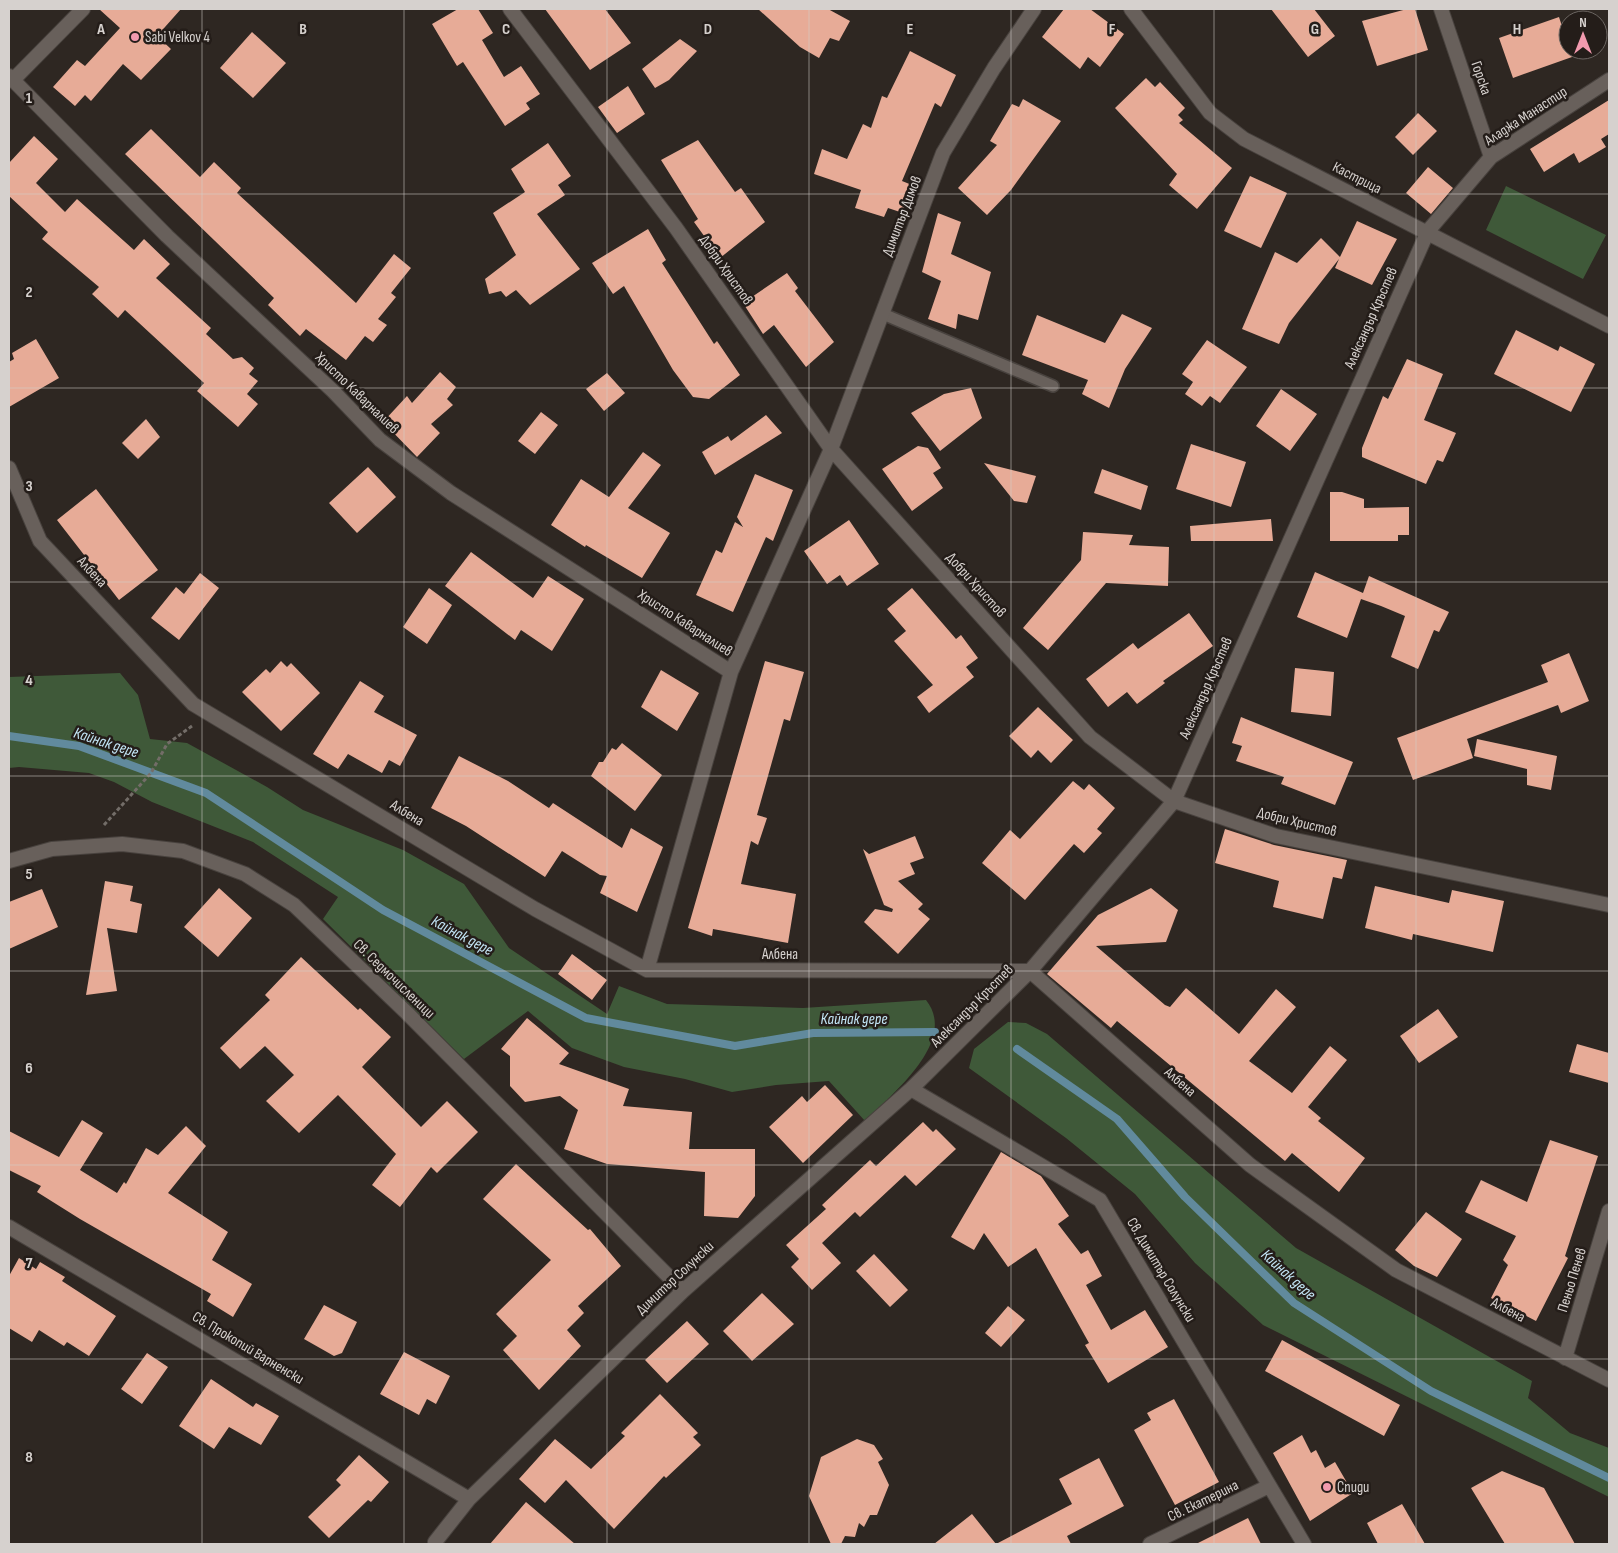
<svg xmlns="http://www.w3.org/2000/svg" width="1618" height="1553" font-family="'Sofia Sans Condensed',sans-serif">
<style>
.green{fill:#3f5939}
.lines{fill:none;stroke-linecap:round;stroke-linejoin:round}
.stream{stroke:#618a9d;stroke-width:8}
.building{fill:#e7ab97}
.service-casing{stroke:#48423e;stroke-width:14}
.minor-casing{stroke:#48423e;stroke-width:16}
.path{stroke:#736d68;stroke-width:3;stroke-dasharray:4 2.5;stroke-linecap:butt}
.service{stroke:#68605b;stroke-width:11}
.minor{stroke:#68605b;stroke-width:14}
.grid{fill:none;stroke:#d6d1ce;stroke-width:1;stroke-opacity:0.55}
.poi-dot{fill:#f29aae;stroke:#241d19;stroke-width:2}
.labels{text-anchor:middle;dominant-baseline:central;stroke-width:5;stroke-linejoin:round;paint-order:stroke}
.poi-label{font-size:15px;fill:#d6d1ce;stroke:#241d19;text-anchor:start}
.street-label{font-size:15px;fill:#d6d1ce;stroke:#241d19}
.water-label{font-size:16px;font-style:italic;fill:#c4e6f7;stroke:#241d19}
.grid-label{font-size:16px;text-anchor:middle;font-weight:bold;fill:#d6d1ce;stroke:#241d19;stroke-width:5;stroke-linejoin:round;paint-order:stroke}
</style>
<rect width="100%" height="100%" fill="#2e2722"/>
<path class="green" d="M1506,186L1606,235L1583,279L1486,230Z
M120,673L138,695L150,739L187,743L267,787L303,810L403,850L464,884L509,948L607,1014L619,986L667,1004L803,1008L926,1000C959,1041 891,1095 865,1121L829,1081L776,1085L732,1092L685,1079L624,1067L572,1048L528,1011L464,1059L323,919L338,897L253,842L152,802L114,782L89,773L19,767L9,768V677Z
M1008,1022L1026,1023L1047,1034L1296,1248L1532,1381L1528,1398L1570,1433L1609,1448V1497L1263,1325L1195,1263L1135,1194L1066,1138L969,1068L974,1049Z"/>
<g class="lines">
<path class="stream" d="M9,736L79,746L206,793L383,910L586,1018L735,1046L813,1033L935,1032
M1017,1049L1117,1119L1185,1197L1294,1303L1431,1391L1609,1478"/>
</g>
<path class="building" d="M99,9H181L157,36L171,49L141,80L123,64L91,101L85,95L75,106L53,87L77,60L85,66L120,28Z
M458,9H478L493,33L482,40L504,77L521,66L540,94L526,103L530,109L505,126L463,62L457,66L432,24Z
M545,9H605L631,43L590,70Z
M758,9H828L850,21L839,41L830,38L819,58L800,47Z
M1064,9H1090L1124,34L1100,67L1088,57L1080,69L1042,37Z
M1271,9H1314L1335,36L1308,57Z
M1407,9H1415L1428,50L1377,66L1362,21Z
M1559,17L1572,57L1513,78L1499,38Z
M252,32L286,63L253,98L220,68Z
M680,39L697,51L669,80L655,88L642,69Z
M910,51L956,75L941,107L935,103L902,181L912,185L903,213L888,208L884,217L855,208L861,190L814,174L822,149L847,159L863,124L871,128L882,96L887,98Z
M1146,78L1155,87L1160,82L1185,108L1178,115L1183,120L1179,123L1232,168L1197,209L1169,185L1177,174L1115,108Z
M628,86L645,114L617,133L598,107Z
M1023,99L1061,121L1011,190L987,215L958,188L997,145L990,141L1012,104L1019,107Z
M1609,100V134L1601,139L1606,147L1579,163L1574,153L1544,172L1530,149Z
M1418,113L1437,131L1413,155L1395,137Z
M151,129L200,177L214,162L241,188L237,193L356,303L394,254L411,268L391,293L396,297L378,319L387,325L373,342L365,336L346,360L306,329L300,336L268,305L274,298L125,154Z
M34,136L58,159L36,183L65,212L77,199L134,250L144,239L170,264L156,278L211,328L206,334L233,359L242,357L254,368L249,374L258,381L247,394L258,404L238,427L197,391L204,383L125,310L118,318L92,294L99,287L42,239L48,232L9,196V163Z
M698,140L735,192L741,188L765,222L720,258L694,222L698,219L661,160Z
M548,143L571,176L558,185L565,195L537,214L580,269L530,305L516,290L506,297L501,291L489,294L485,279L516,255L493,213L525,192L511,169Z
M1428,167L1453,188L1431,214L1406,193Z
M1250,176L1287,193L1261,248L1224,231Z
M938,213L961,222L951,254L991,272L978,320L958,314L956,329L928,319L941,281L922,272Z
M1357,221L1397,239L1372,285L1335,268L1339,259L1289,323L1279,344L1242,329L1275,252L1297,263L1321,238L1340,257Z
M648,229L666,260L662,263L714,344L717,341L740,375L709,399L693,397L673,370L624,286L613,294L592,263Z
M787,273L798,288L795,291L834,342L806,367L774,325L763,334L743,303Z
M1122,314L1152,328L1125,369L1109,408L1082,394L1088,380L1022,355L1037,315L1105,343Z
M1516,330L1558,351L1560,346L1595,364L1571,412L1494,374Z
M36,339L59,378L9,407V362L14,359L12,353Z
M1207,340L1247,367L1220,403L1210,396L1202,406L1185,394L1193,382L1182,374Z
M1407,359L1443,374L1424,420L1456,433L1443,462L1437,460L1426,484L1362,457V448L1383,396L1388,399Z
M440,372L456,387L447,399L453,405L431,424L440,433L417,457L383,422L407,396L412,403Z
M607,373L625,393L604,411L586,389Z
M971,388L982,418L940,451L911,413L944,394Z
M1281,389L1317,414L1290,451L1256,426Z
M541,412L558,425L535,454L518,441Z
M766,415L782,433L715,475L702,452L728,436L731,441Z
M146,419L160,437L138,459L122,443Z
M1191,444L1246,462L1231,507L1176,489Z
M918,446L928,448L941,468L933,473L943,488L912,511L882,469Z
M643,452L661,465L628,508L670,533L642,578L586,545L585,547L551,525L581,479L609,497Z
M984,463L1036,476L1027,503L1014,501Z
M368,467L396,497L357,533L329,503Z
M1102,469L1148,486L1141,510L1094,493Z
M755,474L793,490L773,541L766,537L733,612L696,595L716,550L722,553L735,522L743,527L737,517Z
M96,489L158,570L119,600L57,520Z
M1330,492H1342L1364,499V508L1409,507V535H1398V541H1330Z
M1271,519L1273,541H1191L1190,526Z
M849,520L879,564L847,586L840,575L827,584L804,551Z
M1083,532L1133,535L1129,545L1169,547L1168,586L1106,583L1048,650L1023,628L1081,560Z
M471,552L533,598L548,576L584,599L552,651L521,630L515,640L445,586Z
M1315,572L1363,593L1369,576L1449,612L1439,632L1434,630L1418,669L1391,657L1405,616L1381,606L1361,599L1347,638L1297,617Z
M200,573L219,588L179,640L151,618L176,587L184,594Z
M429,588L452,605L427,644L403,627Z
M912,588L956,639L961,635L978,658L966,667L974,677L929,713L917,697L933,685L894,641L906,631L887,609Z
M1189,613L1213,646L1163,681L1165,683L1137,704L1127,692L1108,707L1086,679L1133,643L1138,649Z
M1569,653L1589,701L1561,713L1558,705L1467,739L1473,758L1413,780L1397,738L1548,682L1541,665Z
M281,661L287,667L291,663L320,693L281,731L242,692L266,669L270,673Z
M765,661L804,672L790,721L784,719L757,815L767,818L758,845L751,841L741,884L796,894L788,943L713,929L712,936L688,928Z
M1295,668L1334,672L1331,716L1291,712Z
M661,670L699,693L677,731L641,707Z
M360,681L384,696L374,712L417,735L400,766L389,760L382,773L348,754L338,769L313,754Z
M1038,707L1073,740L1051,763L1038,750L1031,758L1009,736Z
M1241,717L1353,762L1335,805L1281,784L1284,777L1236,761L1242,746L1232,743Z
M1477,739L1557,756L1551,790L1527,785V769L1474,756Z
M622,743L662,775L635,811L591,776L599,762H603L612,748L616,750Z
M459,756L508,781L549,808L553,803L622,848L631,828L663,847L637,912L600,893L607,876L600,875L562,851L545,877L466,826L431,808Z
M1073,781L1084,790L1089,784L1115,808L1097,829L1102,833L1084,853L1074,844L1025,900L982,863L1010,830L1020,839Z
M1225,829L1274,845L1347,860L1342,879L1333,877L1323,919L1273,907L1279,881L1215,863Z
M915,836L924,858L910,863L915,874L898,881L923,904L918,909L930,919L898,954L864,922L875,909L892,912L893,909L884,905L863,849L869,854Z
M105,881L133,886L130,901L142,904L137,933L107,928L117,991L86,995Z
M1375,886L1449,903L1452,890L1504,901L1493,952L1413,934L1412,940L1365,928Z
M219,888L252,918L218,957L184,927Z
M1151,888L1178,910L1166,942L1096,946L1165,1005L1170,1007L1186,988L1239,1034L1276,989L1296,1007L1249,1061L1292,1093L1330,1046L1347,1060L1308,1107L1321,1118L1318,1121L1365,1158L1339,1192L1292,1153L1285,1161L1117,1021L1111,1028L1047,974L1098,915Z
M42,889L58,927L9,949V902Z
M572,954L607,980L592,1000L558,974Z
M301,957L358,1010L360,1008L391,1037L362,1067L421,1127L447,1101L478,1132L437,1173L431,1167L400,1207L372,1185L396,1154L338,1095L299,1133L266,1101L294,1075L265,1046L240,1069L220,1048L270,1000L265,995Z
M1438,1009L1458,1037L1419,1063L1400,1036Z
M527,1018L569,1053L559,1064L629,1089L623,1106L692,1112L689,1149H755V1196L738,1218L704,1216L705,1172L607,1164L564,1149L578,1110L560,1096L525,1102L510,1086V1056L501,1049Z
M1577,1044L1609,1053V1083L1569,1072Z
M825,1085L853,1115L803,1163L769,1127L802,1096L807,1102Z
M82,1120L103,1133L80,1170L117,1193L124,1182L126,1184L146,1148L158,1155L186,1126L206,1146L168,1193L228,1232L212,1260L252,1284L233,1317L207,1301L211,1294L80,1219L37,1192L41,1186L9,1170V1131L59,1157Z
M923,1122L933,1132L936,1129L956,1149L916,1186L905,1175L860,1217L855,1212L822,1243L841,1263L812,1290L791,1267L799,1259L786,1245L826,1209L822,1205L870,1160L876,1166Z
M1550,1140L1598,1156L1565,1256L1568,1258L1536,1321L1491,1298L1508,1265L1503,1260L1516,1236L1465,1212L1481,1180L1527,1202Z
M1001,1152L1041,1176L1069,1216L1058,1224L1081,1254L1088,1250L1102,1276L1086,1285L1111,1330L1145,1310L1168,1347L1108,1383L1085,1345L1089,1343L1036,1248L1008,1267L984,1233L974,1250L951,1237Z
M516,1164L588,1230L590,1229L621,1266L578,1306L584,1313L567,1330L581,1346L539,1390L503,1350L517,1336L496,1314L551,1260L483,1199Z
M1426,1212L1462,1239L1437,1277L1414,1266L1395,1250Z
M874,1254L908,1290L890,1307L856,1271Z
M19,1258L36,1269L40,1262L65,1277L62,1281L116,1316L89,1356L67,1342L64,1346L39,1330L32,1342L9,1328V1276Z
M762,1293L794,1324L752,1361L723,1331Z
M324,1305L357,1322L342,1353L334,1356L304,1339Z
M1008,1306L1025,1320L1001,1347L985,1333Z
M687,1321L709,1344L667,1383L645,1360Z
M1282,1340L1400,1405L1384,1436L1265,1371Z
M404,1352L450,1376L436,1404L427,1399L419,1415L380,1394Z
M147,1353L168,1367L142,1404L121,1389Z
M211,1379L253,1407L256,1403L279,1416L261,1445L229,1427L214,1449L179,1426Z
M660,1394L698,1433L693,1437L701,1445L666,1478L664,1476L614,1529L566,1480L545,1503L519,1479L555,1439L591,1469L625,1436L621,1433Z
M1174,1399L1219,1482L1175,1505L1134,1430L1151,1420L1147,1413Z
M1302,1435L1311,1453L1316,1450L1325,1468L1335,1462L1353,1493L1310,1521L1273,1453Z
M857,1439L874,1445L883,1459L878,1462L889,1485L877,1515H870L864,1527L859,1523L855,1537L845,1536L841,1544H831L809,1496L821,1457Z
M359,1455L389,1482L371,1502L368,1500L329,1538L308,1517L341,1485L336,1480Z
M1099,1458L1124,1506L1067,1536L1071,1544H934L972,1514L996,1544L1072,1504L1059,1479Z
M1502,1471L1544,1488L1575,1544H1505L1471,1488Z
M526,1502L575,1544H490Z
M1402,1504L1425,1544H1378L1367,1523Z
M1248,1518L1261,1544H1196Z"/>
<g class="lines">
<g class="service-casing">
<path id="service" d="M883,314L1053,386"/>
</g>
<g class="minor-casing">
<path id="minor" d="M510,9L676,228L831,449L1090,737L1174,801L1276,836L1609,905
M1131,9L1210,113L1244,139L1609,326
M1441,9L1491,157
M9,76L167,236L333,391L380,440L451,493L731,672
M12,81L83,9
M9,468L40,541L193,704L535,909L647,970L1030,971L1250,1165L1396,1270L1609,1380
M9,861L52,849L122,844L183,851L245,874L294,905L407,1013L683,1291
M647,970L731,672L831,449L943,153L994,68L1034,9
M911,1089L1100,1200L1304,1544
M9,1227L469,1499
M1565,1358L1609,1211
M436,1544L435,1542L469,1499L683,1291L911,1089L1030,971L1174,801L1428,231L1491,157L1609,80
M1150,1544L1269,1486"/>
</g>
<path class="path" d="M104,825L151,773L167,744L192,726"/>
<use href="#service" class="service"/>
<use href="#minor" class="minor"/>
</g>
<path class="grid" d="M202,9V1544M404,9V1544M607,9V1544M809,9V1544M1011,9V1544M1214,9V1544M1416,9V1544M9,194H1609M9,388H1609M9,582H1609M9,776H1609M9,971H1609M9,1165H1609M9,1359H1609"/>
<g class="poi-dot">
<circle cx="135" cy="37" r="5"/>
<circle cx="1327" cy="1487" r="5"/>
</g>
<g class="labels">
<g class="poi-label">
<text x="145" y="37">Sabi Velkov 4</text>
<text x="1337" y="1487">Спиди</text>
</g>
<g class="street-label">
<text transform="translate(1481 78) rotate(71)">Горска</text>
<text transform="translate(1526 116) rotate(-33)">Аладжа Манастир</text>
<text transform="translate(1357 178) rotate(27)">Кастрица</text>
<text transform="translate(902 216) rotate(-69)">Димитър Димов</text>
<text transform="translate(726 270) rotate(55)">Добри Христов</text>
<text transform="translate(1371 318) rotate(-66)">Александър Кръстев</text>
<text transform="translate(357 393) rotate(44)">Христо Каварналиев</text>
<text transform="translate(92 572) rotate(47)">Албена</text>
<text transform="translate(976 585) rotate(48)">Добри Христов</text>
<text transform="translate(685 623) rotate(33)">Христо Каварналиев</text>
<text transform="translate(1206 688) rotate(-66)">Александър Кръстев</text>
<text transform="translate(407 813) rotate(31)">Албена</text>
<text transform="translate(1297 822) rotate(14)">Добри Христов</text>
<text x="780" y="954">Албена</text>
<text transform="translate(394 979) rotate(44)">Св. Седмочисленици</text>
<text transform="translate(972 1006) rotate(-45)">Александър Кръстев</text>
<text transform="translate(1180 1082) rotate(41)">Албена</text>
<text transform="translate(1161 1270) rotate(59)">Св. Димитър Солунски</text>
<text transform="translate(675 1278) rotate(-43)">Димитър Солунски</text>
<text transform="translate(1572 1280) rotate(-73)">Пеньо Пенев</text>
<text transform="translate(1508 1310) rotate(28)">Албена</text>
<text transform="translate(248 1348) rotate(31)">Св. Прокопий Варненски</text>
<text transform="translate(1203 1501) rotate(-26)">Св. Екатерина</text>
</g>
<g class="water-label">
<text transform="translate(106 743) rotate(18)">Кайнак дере</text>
<text transform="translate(462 936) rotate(28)">Кайнак дере</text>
<text x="854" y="1019">Кайнак дере</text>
<text transform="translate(1288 1275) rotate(42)">Кайнак дере</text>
</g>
</g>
<g class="grid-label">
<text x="101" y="34">A</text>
<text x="303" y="34">B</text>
<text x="506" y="34">C</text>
<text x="708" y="34">D</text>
<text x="910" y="34">E</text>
<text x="1112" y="34">F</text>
<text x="1315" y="34">G</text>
<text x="1517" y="34">H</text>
<text x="29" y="103">1</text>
<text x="29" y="297">2</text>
<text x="29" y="491">3</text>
<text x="29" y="685">4</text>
<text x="29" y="879">5</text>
<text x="29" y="1073">6</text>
<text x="29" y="1268">7</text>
<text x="29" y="1462">8</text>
</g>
<rect width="1618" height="1553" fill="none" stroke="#d6d1ce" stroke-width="20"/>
<g transform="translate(1583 35)"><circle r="24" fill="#241d19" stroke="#6b6561"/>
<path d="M0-4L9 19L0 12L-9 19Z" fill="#f29aae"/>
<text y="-8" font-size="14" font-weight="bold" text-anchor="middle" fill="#d6d1ce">N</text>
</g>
</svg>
